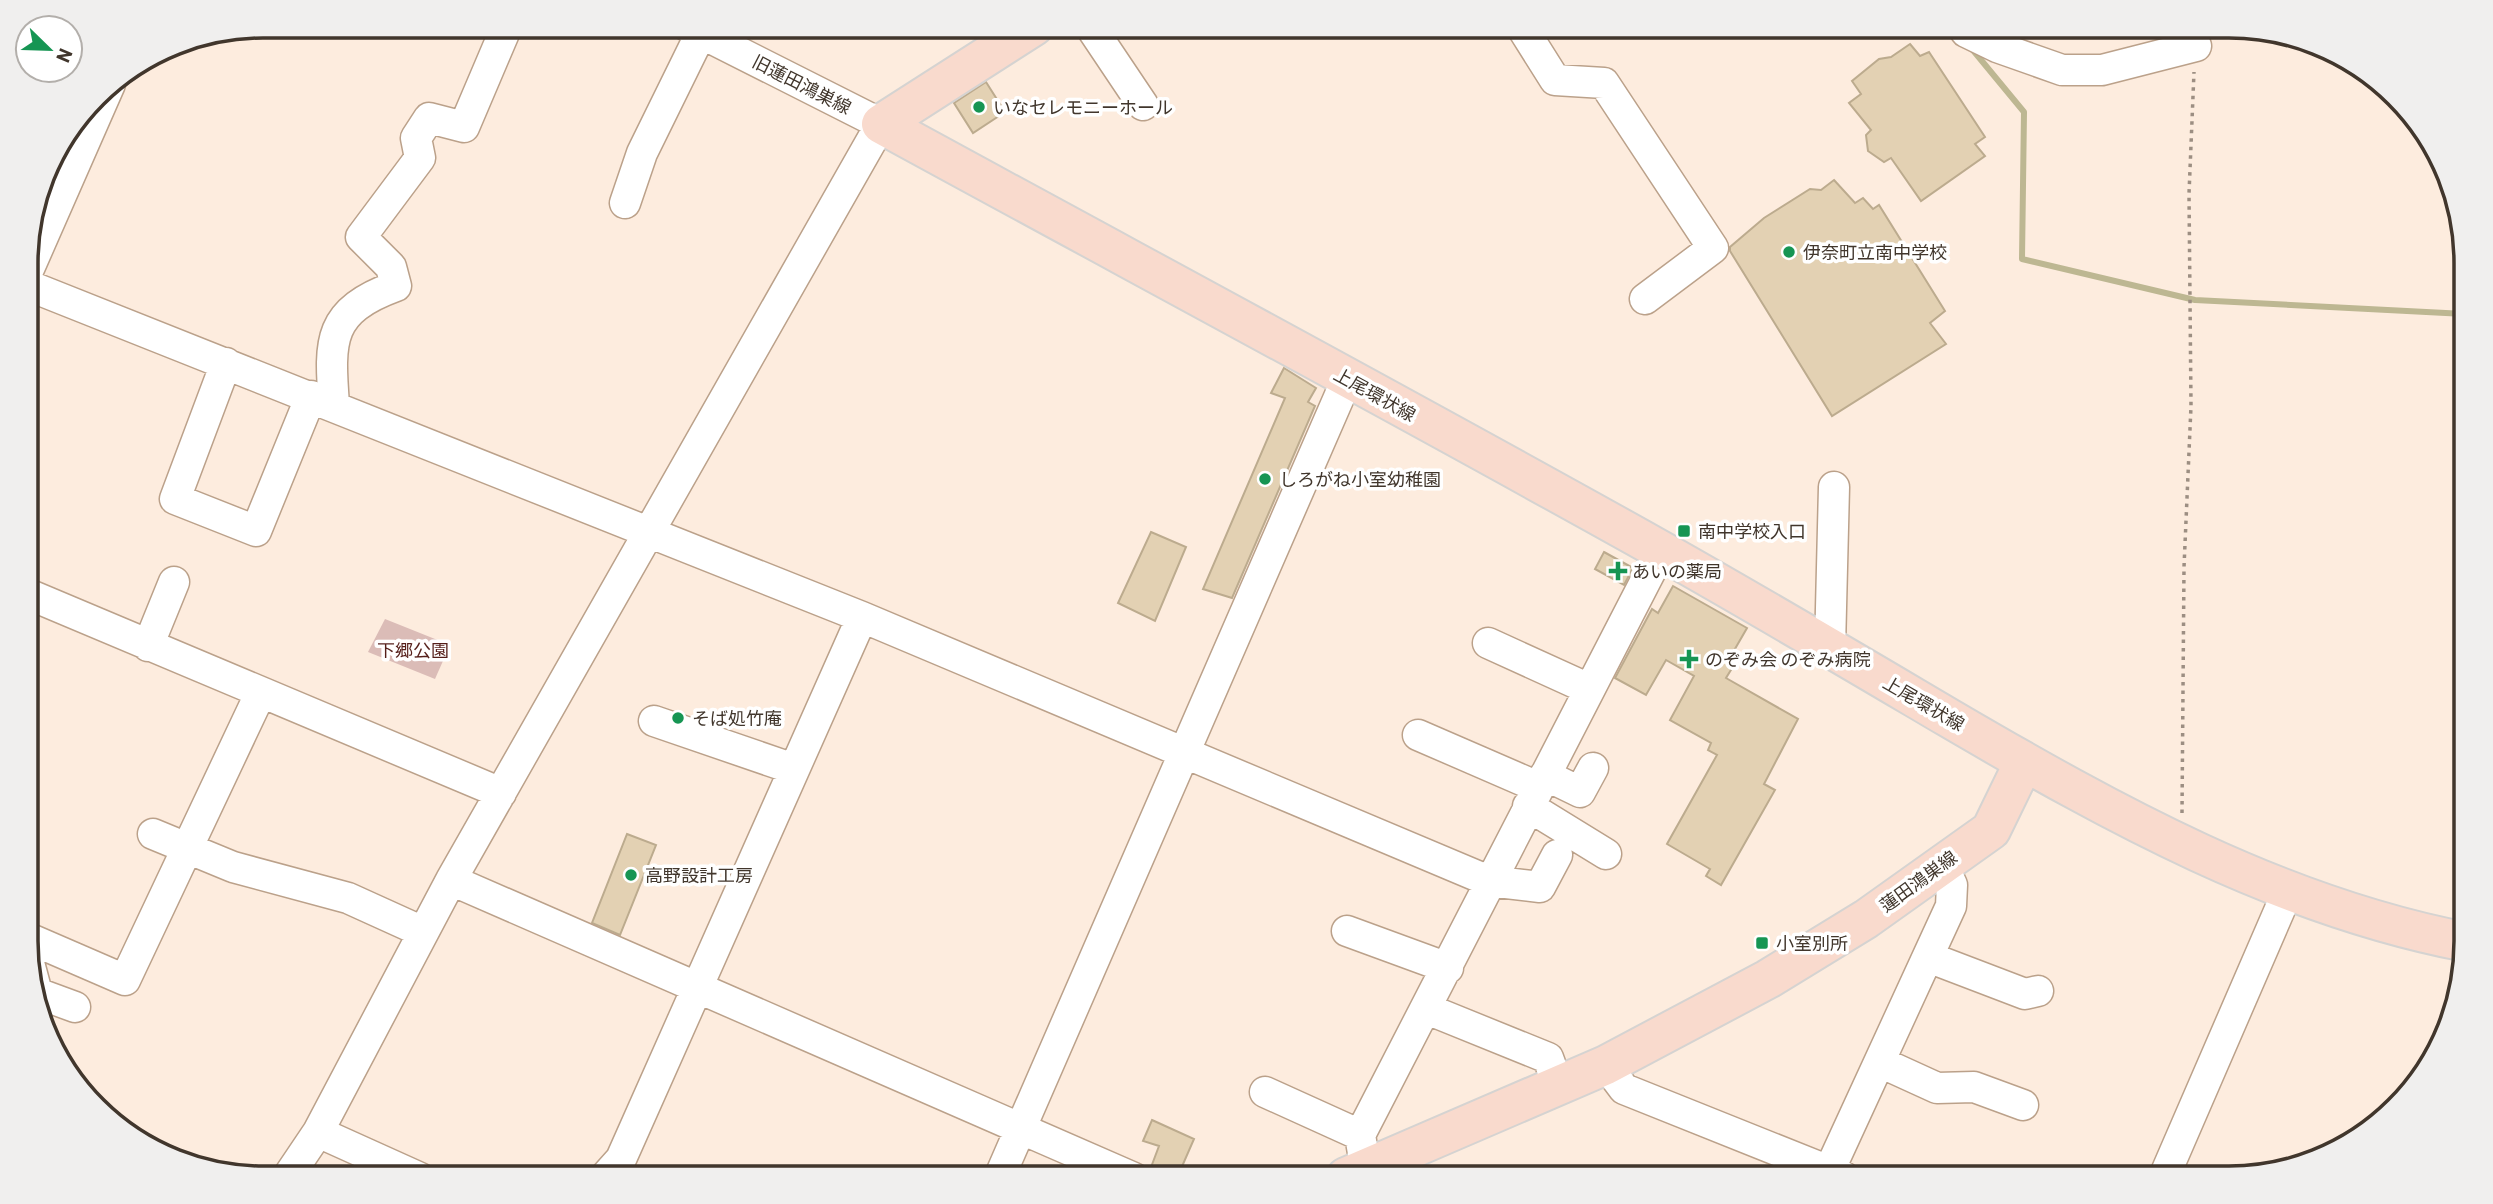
<svg xmlns="http://www.w3.org/2000/svg" width="2493" height="1204" font-family="Barlow,'Noto Sans JP',sans-serif">
<style>
.green{fill:#dbbcb7}
.lines{fill:none;stroke-linecap:round;stroke-linejoin:round}
.stream{stroke:#bdb792;stroke-width:6}
.building{fill:#e3d1b3;stroke:#bcab8e;stroke-width:2}
.minor-casing{stroke:#bba18a;stroke-width:33}
.major-casing{stroke:#d5d3d1;stroke-width:42}
.path{stroke:#9c8e82;stroke-width:3.5;stroke-dasharray:3.5 5;stroke-linecap:butt}
.minor{stroke:#fff;stroke-width:30}
.major{stroke:#f9dacd;stroke-width:38}
.poi-dot{fill:#169553;stroke:#fff;stroke-width:2.5}
.labels{text-anchor:middle;dominant-baseline:central;stroke-width:7;stroke-linejoin:round;paint-order:stroke}
.street-label{font-size:18px;fill:#41362c;stroke:#fff}
.poi-label{font-size:18px;fill:#41362c;stroke:#fff;text-anchor:start}
.park-label{font-size:18px;fill:#551f1a;stroke:#fff}
.rim{fill:none;stroke:#41362c;stroke-width:3.5}
</style>
<rect width="100%" height="100%" fill="#fdecde"/>
<path class="green" d="M385,619L450,645L435,679L368,652Z"/>
<g class="lines">
<path class="stream" d="M1972,49L2024,112L2022,259L2195,300L2465,314"/>
</g>
<path class="building" d="M1910,44L1920,56L1929,52L1985,137L1975,144L1985,156L1921,201L1891,158L1884,162L1868,151L1866,135L1871,130L1849,103L1861,94L1852,81L1879,59L1891,57Z
M986,82L1005,112L973,133L954,103Z
M1834,180L1855,203L1863,198L1873,209L1879,205L1945,311L1930,323L1946,344L1832,416L1730,251V247L1764,218L1810,189L1821,190Z
M1284,368L1316,388L1308,402L1315,406L1232,598L1203,589L1285,398L1271,393Z
M1151,532L1186,547L1155,621L1118,603Z
M1604,552L1633,568L1624,585L1595,569Z
M1673,586L1747,628L1728,661L1734,665L1726,678L1798,719L1764,784L1775,790L1721,885L1706,876L1710,869L1667,844L1717,755L1708,750L1711,743L1670,720L1694,676L1666,660L1646,695L1615,678L1652,609L1658,613Z
M627,834L656,845L620,935L592,923Z
M1152,1120L1194,1139L1177,1178H1167L1150,1170L1159,1146L1143,1141Z"/>
<g class="lines">
<g class="minor-casing">
<path id="minor" d="M1090,26L1143,105
M1521,26L1555,80L1604,83L1713,248L1645,299
M1962,26L1966,32L1997,47L2062,70H2102L2196,46
M625,203L642,153L701,33
M27,273L110,84
M27,285L862,617L1489,881L1540,887L1557,855
M226,363L175,499L256,531L311,396
M334,405C329,339 328,311 396,286L391,267L361,237L420,158L416,138L429,118L464,127L507,26
M28,594L501,793
M1488,643L1589,689
M148,646L174,582
M1830,648L1834,487
M654,721L794,769
M1418,735L1538,787
M1545,775L1580,792L1593,768
M1528,806L1606,854
M153,834L233,867L348,898L423,932
M451,880L1134,1178
M1347,931L1448,968
M28,938L125,980L260,694
M1928,957L2025,994L2038,991
M28,959L36,989
M37,993L75,1007
M1427,1009L1548,1058L1559,1088
M1880,1062L1937,1088L1974,1087L2023,1105
M1606,1065L1624,1089L1844,1177
M1265,1092L1360,1135
M318,1132L420,1178
M1830,1169L1951,906L1952,885L1942,863
M1366,1171L1360,1135L1661,551
M2164,1177L2287,893
M287,1178L318,1132L451,880L881,124L687,26
M604,1178L621,1159L862,617
M999,1178L1347,379"/>
</g>
<g class="major-casing">
<path id="major" d="M1034,26L881,124C1141,266 1403,406 1662,551C1758,605 1854,662 1949,718C2113,814 2279,906 2466,942
M1346,1177L1606,1065L1768,979L1866,919L1991,830L2024,762"/>
</g>
<path class="path" d="M2215,33L2244,30
M2182,813L2184,567L2191,406L2189,194L2194,72"/>
<use href="#minor" class="minor"/>
<use href="#major" class="major"/>
</g>
<g class="poi-dot">
<circle cx="979" cy="107" r="7"/>
<circle cx="1789" cy="252" r="7"/>
<circle cx="1265" cy="479" r="7"/>
<rect x="1677" y="524" width="14" height="14" rx="3.5"/>
<path d="M1614.5 560.5h7v7h7v7h-7v7h-7v-7h-7v-7h7z"/>
<path d="M1685.5 648.5h7v7h7v7h-7v7h-7v-7h-7v-7h7z"/>
<circle cx="678" cy="718" r="7"/>
<circle cx="631" cy="875" r="7"/>
<rect x="1755" y="936" width="14" height="14" rx="3.5"/>
</g>
<g class="labels">
<g class="street-label">
<text transform="translate(802 84) rotate(27)">旧蓮田鴻巣線</text>
<text transform="translate(1375 394) rotate(29)">上尾環状線</text>
<text transform="translate(1924 703) rotate(30)">上尾環状線</text>
<text transform="translate(1918 881) rotate(-36)">蓮田鴻巣線</text>
</g>
<g class="poi-label">
<text x="993" y="107">いなセレモニーホール</text>
<text x="1803" y="252">伊奈町立南中学校</text>
<text x="1279" y="479">しろがね小室幼稚園</text>
<text x="1698" y="531">南中学校入口</text>
<text x="1632" y="571">あいの薬局</text>
<text x="1705" y="659">のぞみ会 のぞみ病院</text>
<text x="692" y="718">そば処竹庵</text>
<text x="645" y="875">高野設計工房</text>
<text x="1776" y="943">小室別所</text>
</g>
<g class="park-label">
<text x="413" y="650">下郷公園</text>
</g>
</g>
<path d="M0 0H2493V1204H0ZM263 38H2229A225 225 0 0 1 2454 263V941A225 225 0 0 1 2229 1166H263A225 225 0 0 1 38 941V263A225 225 0 0 1 263 38Z" fill="#f0efee" fill-rule="evenodd"/>
<path class="rim" d="M263 38H2229A225 225 0 0 1 2454 263V941A225 225 0 0 1 2229 1166H263A225 225 0 0 1 38 941V263A225 225 0 0 1 263 38Z"/>
<g transform="translate(49 49) rotate(113)"><circle r="33" fill="#ffffff" stroke="#b3afab" stroke-width="2"/>
<path d="M0-5L12 26L0 18L-12 26Z" fill="#169553"/>
<text y="-10" font-size="19" font-weight="bold" text-anchor="middle" fill="#41362c">N</text>
</g>
</svg>
